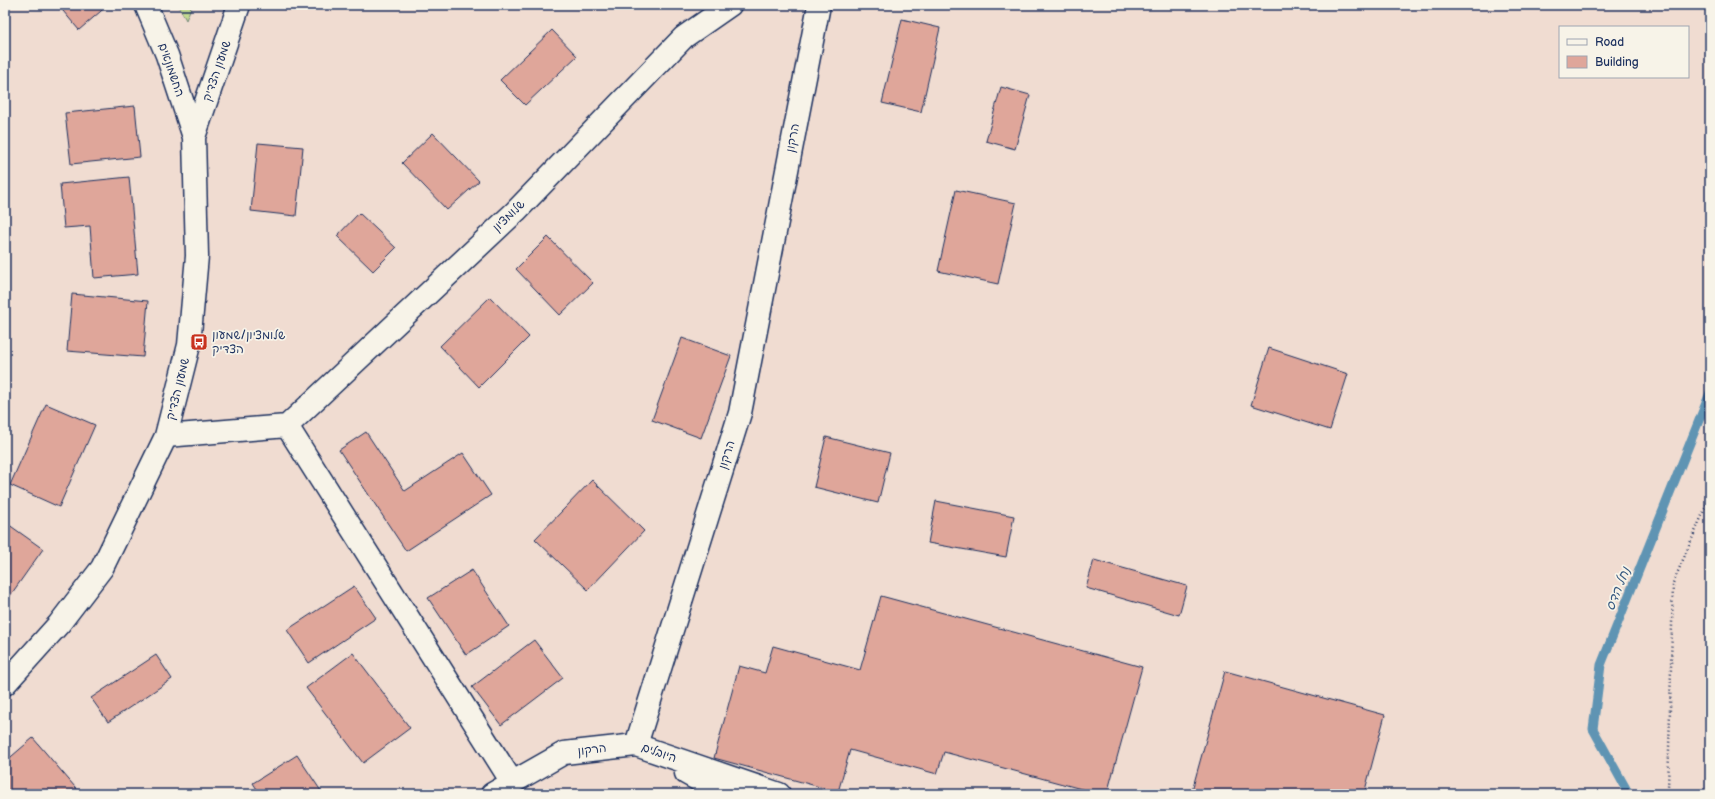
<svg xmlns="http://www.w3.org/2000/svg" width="1715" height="799" font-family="'Balsamiq Sans','Playpen Sans Hebrew',sans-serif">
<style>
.green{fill:#c3da90;stroke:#6f8477}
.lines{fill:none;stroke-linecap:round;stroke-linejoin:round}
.stream{stroke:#5f94b3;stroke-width:9}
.building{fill:#dfa69a;stroke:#1b2f5e}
.street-casing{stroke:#1b2f5e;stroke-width:25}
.secondary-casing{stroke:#1b2f5e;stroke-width:25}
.path{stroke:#1b2f5e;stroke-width:2.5;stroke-dasharray:1 3;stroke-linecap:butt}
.street{stroke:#f7f3e8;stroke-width:22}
.secondary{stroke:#f7f3e8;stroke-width:22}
.labels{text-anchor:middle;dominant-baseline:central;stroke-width:3.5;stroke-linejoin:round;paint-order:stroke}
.street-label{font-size:12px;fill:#1b2f5e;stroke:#f7f3e8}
.poi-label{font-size:12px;fill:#1b2f5e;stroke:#f7f3e8;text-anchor:start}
.water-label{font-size:13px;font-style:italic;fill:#375981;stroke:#f7f3e8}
</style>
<rect width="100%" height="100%" fill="#f0dcd1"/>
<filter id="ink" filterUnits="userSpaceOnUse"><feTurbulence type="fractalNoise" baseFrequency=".025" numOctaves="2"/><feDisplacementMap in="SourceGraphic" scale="8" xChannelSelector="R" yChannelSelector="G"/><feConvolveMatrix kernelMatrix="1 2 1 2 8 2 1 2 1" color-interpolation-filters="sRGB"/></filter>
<g filter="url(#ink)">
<path class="green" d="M178,5H192L186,20Z"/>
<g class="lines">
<path class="stream" d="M1629,794L1593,729L1601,665L1710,393"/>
</g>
<path class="building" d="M58,5H108L79,30Z
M902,19L940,28L921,112L882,103Z
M552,30L577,56L525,105L500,80Z
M1001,87L1030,95L1015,149L986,141Z
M135,106L140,157L71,164L65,113Z
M433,133L479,181L447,210L402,163Z
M258,143L303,147L296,216L251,211Z
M129,177L138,274L94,278L90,226L64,228L60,184Z
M956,190L1016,203L998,284L938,271Z
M359,213L396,248L373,271L337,236Z
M548,237L593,283L560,315L516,269Z
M72,294L148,301L143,357L67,351Z
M490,297L529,337L479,387L440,346Z
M682,338L731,356L701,438L652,420Z
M1269,348L1348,374L1330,430L1251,405Z
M46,404L95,425L59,507L10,485Z
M366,432L405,491L463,453L491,495L406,551L339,450Z
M826,437L890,453L878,503L814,487Z
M592,480L644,531L588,590L535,539Z
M936,501L1014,516L1006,557L928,543Z
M5,522L43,549L5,603Z
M1094,560L1187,586L1179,615L1086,588Z
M472,570L509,626L466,655L428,598Z
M354,586L376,618L309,663L287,630Z
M881,596L1142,667L1107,794H1100L944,752L937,774L850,750L838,792L714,758L739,666L765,673L773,646L860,670Z
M534,640L563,678L501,725L472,687Z
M353,653L410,728L363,763L306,688Z
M156,655L172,679L108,722L91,698Z
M1225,671L1385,715L1364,794H1191Z
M33,738L81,794H5V762Z
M297,755L323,794H260L253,783Z"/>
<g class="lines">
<g class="street-casing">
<path id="street" d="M146,5L167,55L194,137
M287,426L516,211L684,37L730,5
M166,436L287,426L512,782
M5,684L59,624L102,568L166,436L189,345L197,256L194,137L239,5
M636,745L779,794
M686,773L724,794"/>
</g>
<g class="secondary-casing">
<path id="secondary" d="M492,794L564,753L636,745L740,413L819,5"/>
</g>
<path class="path" d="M1670,794L1668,791L1673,583L1710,497"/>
<use href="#street" class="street"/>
<use href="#secondary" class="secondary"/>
</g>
</g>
<defs>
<g id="bus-square" transform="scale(0.9)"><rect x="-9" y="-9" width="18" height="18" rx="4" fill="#c8321e" stroke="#f7f3e8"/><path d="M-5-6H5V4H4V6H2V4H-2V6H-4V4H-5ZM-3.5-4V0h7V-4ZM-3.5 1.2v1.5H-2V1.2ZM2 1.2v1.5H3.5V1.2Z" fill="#fff"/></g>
</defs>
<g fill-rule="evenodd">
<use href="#bus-square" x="199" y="342"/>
</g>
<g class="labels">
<g class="street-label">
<text transform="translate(171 70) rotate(71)">החשמונאים</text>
<text transform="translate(217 71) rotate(-71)">שמעון הצדיק</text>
<text transform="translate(793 138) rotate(-79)">הרקון</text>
<text transform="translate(509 216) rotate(-44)">שלומציון</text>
<text transform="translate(178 389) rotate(-76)">שמעון הצדיק</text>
<text transform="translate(727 455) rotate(-73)">הרקון</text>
<text transform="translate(592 750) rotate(-7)">הרקון</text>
<text transform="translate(659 753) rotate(19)">היובלים</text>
</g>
<g class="poi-label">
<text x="212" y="335">שלומציון/שמעון<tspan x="212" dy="14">הצדיק</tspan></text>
</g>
<g class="water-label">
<text transform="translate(1618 589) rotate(-68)">נחל הדס</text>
</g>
</g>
<rect width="1715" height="799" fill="none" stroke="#f7f3e8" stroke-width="20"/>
<rect x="10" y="10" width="1695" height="779" fill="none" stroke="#1b2f5e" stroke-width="1.5" filter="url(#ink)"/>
<rect x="1559" y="26" width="130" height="52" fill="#f7f3e8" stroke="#9fa5b1"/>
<rect x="1567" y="39" width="20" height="6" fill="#f7f3e8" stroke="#9fa5b1"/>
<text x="1595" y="46" font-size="12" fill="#1b2f5e">Road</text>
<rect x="1567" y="56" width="20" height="12" fill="#dfa69a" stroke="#9fa5b1"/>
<text x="1595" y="66" font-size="12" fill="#1b2f5e">Building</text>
</svg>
